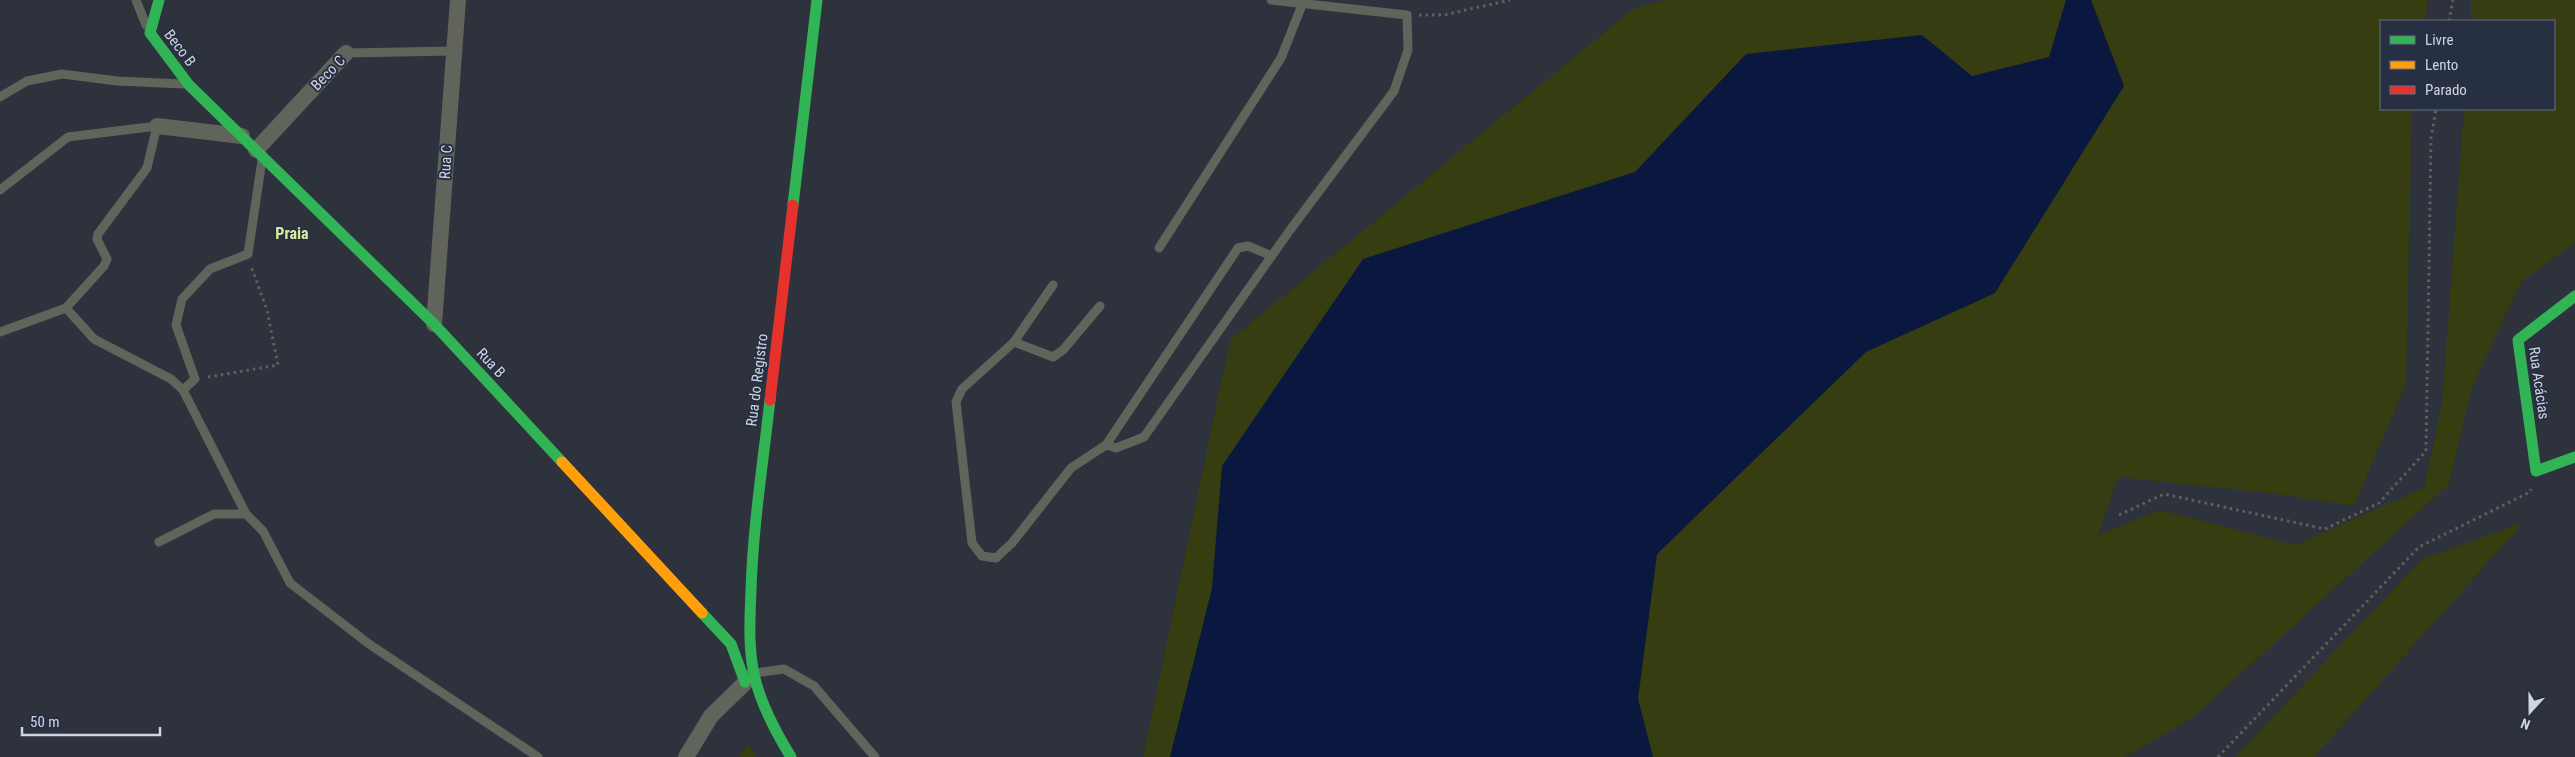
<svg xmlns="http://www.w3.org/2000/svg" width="2575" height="757" font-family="'Roboto Condensed',sans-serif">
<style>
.green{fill:#353d11}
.water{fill:#0a173e}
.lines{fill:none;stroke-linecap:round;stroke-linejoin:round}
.path{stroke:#5e615d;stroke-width:3;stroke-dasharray:2.5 4;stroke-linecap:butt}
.lane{stroke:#60645b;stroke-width:9}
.street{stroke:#60645b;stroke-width:16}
.fast{stroke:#30b455;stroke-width:11}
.slow{stroke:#ff9f0a;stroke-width:11}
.jam{stroke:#e5322d;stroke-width:11}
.labels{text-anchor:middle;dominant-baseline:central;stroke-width:4;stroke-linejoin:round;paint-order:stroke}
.street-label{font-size:15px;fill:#cfd5e1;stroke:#272f42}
.neighbourhood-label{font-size:16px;font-weight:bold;fill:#daec9f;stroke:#272f42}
</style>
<rect width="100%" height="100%" fill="#2d323c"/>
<path class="green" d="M1667,0H2428L2424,21H2381V109H2412L2406,384L2354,506L2270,493L2118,477L2098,535L2161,510L2295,545L2424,488L2442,403L2464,109H2554V21H2471V0H2575V243L2521,282L2472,387L2449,484L2191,719L2125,757H1143L1230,340L1634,8Z
M2524,522L2314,757H2235L2422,559Z
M747,743L756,757H739Z"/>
<path class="water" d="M2066,0H2091L2124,86L1995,293L1866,352L1657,554L1638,699L1653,757H1170L1212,588L1222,466L1363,259L1635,172L1746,54L1922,35L1972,76L2049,57Z"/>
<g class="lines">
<path class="path" d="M1419,15H1444L1510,0
M2449,21L2453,0
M208,377L278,365L267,310L251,266
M2119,515L2164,494L2325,529L2379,503L2426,451L2431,138L2436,109
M2218,757L2419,547L2530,492L2531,489"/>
<path class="lane" d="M136,0L146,25
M346,53L454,51
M0,97L27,81L62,74L117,81L184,84
M0,190L68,137L157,126L147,168L98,234L97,239L107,259L104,266L66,308L0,332
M1159,248L1281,58L1302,5
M1053,285L1014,342L962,389L956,402L972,543L982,556L996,558L1012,543L1071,468L1106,445L1238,248L1248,246L1272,256
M66,308L94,339L171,379L183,390L246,514
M1014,342L1053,357L1063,350L1100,306
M183,390L195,379L176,325L182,299L210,269L248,254L262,160
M1106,445L1116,448L1144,437L1290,230L1394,91L1408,50L1407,15L1271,0
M159,542L214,514H246L263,531L290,583L369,644L538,757
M755,673L784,669L814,686L875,757"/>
<path class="street" d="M157,126L242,136
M256,150L346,53
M434,324L458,0
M686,757L711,716L752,676"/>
<path class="fast" d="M159,0L150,33L189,85L434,324L562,462
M793,205L817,0
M2575,296L2518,340L2536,471L2575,457
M770,400C763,463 753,526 751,590C750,618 748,646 754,674C760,703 775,731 791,757
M702,613L731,644L745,682"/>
<path class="slow" d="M562,462L702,613"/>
<path class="jam" d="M770,400L793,205"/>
</g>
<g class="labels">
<g class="street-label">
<text transform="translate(180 48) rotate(53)">Beco B</text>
<text transform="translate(328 73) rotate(-46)">Beco C</text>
<text transform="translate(446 162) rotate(-86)">Rua C</text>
<text transform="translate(491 363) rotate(47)">Rua B</text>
<text transform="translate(757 380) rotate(-83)">Rua do Registro</text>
<text transform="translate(2539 383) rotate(82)">Rua Acácias</text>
</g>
<g class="neighbourhood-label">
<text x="292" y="233">Praia</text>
</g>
</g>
<rect x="2380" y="20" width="175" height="90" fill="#272f42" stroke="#6a7182"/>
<rect x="2390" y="36" width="25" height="8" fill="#30b455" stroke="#6a7182"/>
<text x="2425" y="45" font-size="15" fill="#cfd5e1">Livre</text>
<rect x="2390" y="61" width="25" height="8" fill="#ff9f0a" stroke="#6a7182"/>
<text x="2425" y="70" font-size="15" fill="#cfd5e1">Lento</text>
<rect x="2390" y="86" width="25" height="8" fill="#e5322d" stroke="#6a7182"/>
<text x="2425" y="95" font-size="15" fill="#cfd5e1">Parado</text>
<g transform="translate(2530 712) rotate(201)" stroke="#272f42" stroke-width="4" paint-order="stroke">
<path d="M0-4L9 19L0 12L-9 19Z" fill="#cfd5e1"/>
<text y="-8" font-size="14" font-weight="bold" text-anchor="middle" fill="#cfd5e1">N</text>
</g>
<path d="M22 727v8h138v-8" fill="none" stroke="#cfd5e1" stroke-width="2.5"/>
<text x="30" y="727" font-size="15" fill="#cfd5e1" stroke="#272f42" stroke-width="4" paint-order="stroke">50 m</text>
</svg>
